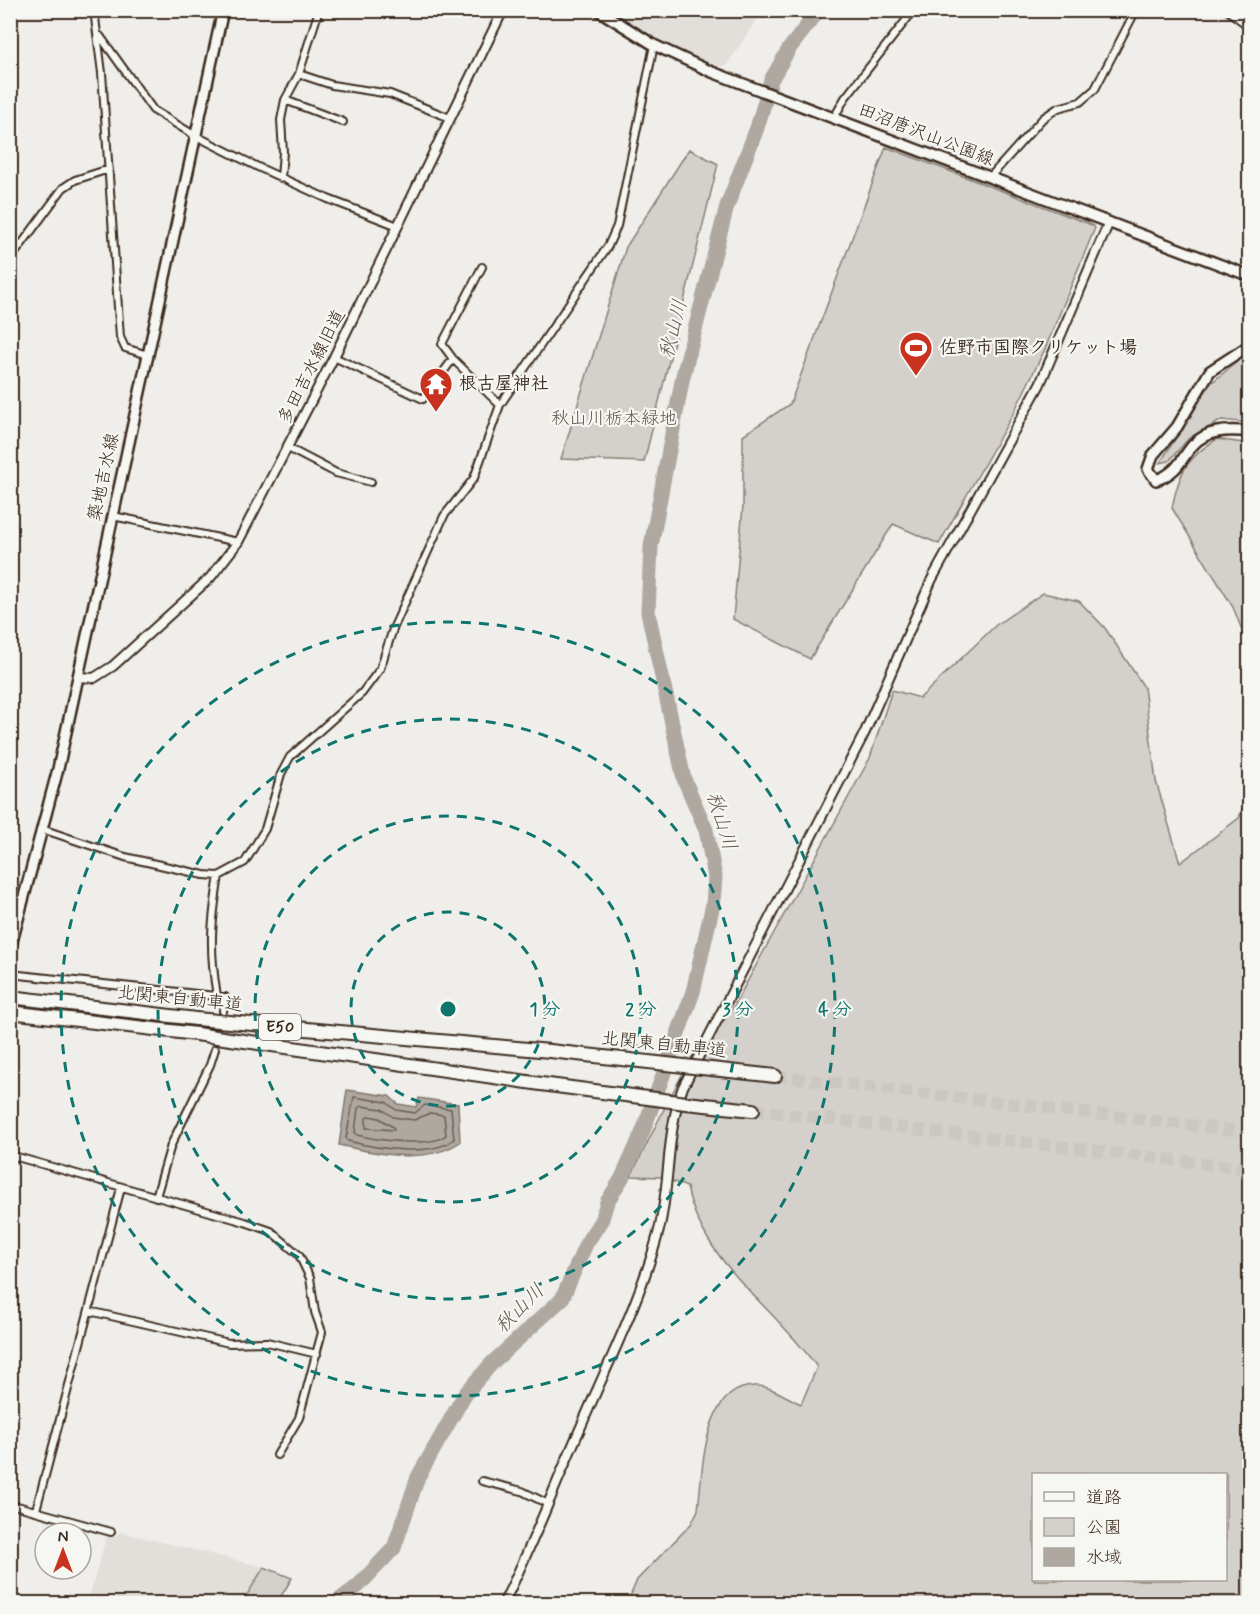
<svg xmlns="http://www.w3.org/2000/svg" width="1260" height="1614" font-family="Mynerve,'Klee One',sans-serif">
<style>
.built{fill:#e2dfdb}
.green{fill:#d4d1cc;stroke:#887e75;stroke-width:1.5;fill-rule:evenodd}
.water{fill:#afa8a1;stroke:#81766d;stroke-width:1.5}
.lines{fill:none;stroke-linecap:round;stroke-linejoin:round}
.shore{stroke:#695c52;stroke-width:1.5}
.river{stroke:#afa8a1;stroke-width:15}
.motorway-tunnel{stroke:#cbc7c1;stroke-width:12;stroke-dasharray:12 6;stroke-linecap:butt}
.minor-casing{stroke:#3b2a1e;stroke-width:10}
.tertiary-casing{stroke:#3b2a1e;stroke-width:12}
.secondary-casing{stroke:#3b2a1e;stroke-width:14}
.motorway-casing{stroke:#3b2a1e;stroke-width:16}
.minor{stroke:#f6f6f2;stroke-width:6}
.tertiary{stroke:#f6f6f2;stroke-width:8}
.secondary{stroke:#f6f6f2;stroke-width:9}
.motorway{stroke:#f6f6f2;stroke-width:12}
.motorway-bridge-casing{stroke:#3b2a1e;stroke-width:16;stroke-linecap:butt}
.motorway-bridge{stroke:#f6f6f2;stroke-width:12}
.ring{fill:none;stroke:#0f766e;stroke-width:3;stroke-dasharray:10 8}
.labels{text-anchor:middle;dominant-baseline:central;stroke-width:4.5;stroke-linejoin:round;paint-order:stroke}
.shield{fill:#f6f6f2;stroke:#73675e;stroke-width:1.5}
.shield-label{font-size:16px;font-weight:bold;fill:#3b2a1e}
.street-label{font-size:18px;fill:#3b2a1e;stroke:#f6f6f2}
.poi-label{font-size:18px;font-weight:bold;fill:#3b2a1e;stroke:#f6f6f2;text-anchor:start}
.park-label{font-size:18px;fill:#61544a;stroke:#f6f6f2}
.water-label{font-size:20px;font-style:italic;fill:#64564c;stroke:#f6f6f2}
.centre{fill:#0f766e;stroke:#f6f6f2;stroke-width:3}
.ring-label{font-size:18px;text-anchor:middle;font-weight:bold;fill:#0f766e;stroke:#f6f6f2;stroke-width:4.5;stroke-linejoin:round;paint-order:stroke}
</style>
<rect width="100%" height="100%" fill="#efeeea"/>
<filter id="ink" filterUnits="userSpaceOnUse"><feTurbulence type="fractalNoise" baseFrequency=".0167" numOctaves="2"/><feDisplacementMap in="SourceGraphic" scale="12" xChannelSelector="R" yChannelSelector="G"/><feConvolveMatrix kernelMatrix="1 2 1 2 8 2 1 2 1" color-interpolation-filters="sRGB"/></filter>
<g filter="url(#ink)">
<path class="built" d="M614,11H613H762L727,65L718,67L656,38Z
M120,1532L264,1567L242,1603L87,1604L107,1535L116,1537Z"/>
<path class="green" d="M886,147L1092,225L1095,228L1045,349L1014,412L939,544L893,524L810,659L733,619L743,506V435L790,404Z
M689,149L718,164L644,462L561,459L626,247Z
M1249,352V423L1222,420L1189,438L1169,461L1160,463L1210,384Z
M1217,439L1249,444V648L1233,607L1172,508C1179,473 1186,458 1217,439Z
M1043,593L1079,601L1105,628L1144,687L1156,781L1180,863L1239,818L1249,789V1603L627,1604L637,1580L691,1524L698,1510C703,1471 702,1383 758,1386C771,1386 789,1399 801,1404L817,1367C774,1306 703,1264 687,1187L662,1177L631,1176L668,1101L682,1075L731,1011L870,758L892,690L920,698L996,625ZM1034,1474H1226V1580H1034Z
M264,1567L292,1578L277,1603H242Z"/>
<path class="water" d="M347,1090L389,1096L398,1104L416,1107L419,1098L458,1104L460,1142C427,1165 377,1154 339,1145Z"/>
<g class="lines">
<path class="shore" d="M354,1097L386,1102L396,1110L415,1113L425,1105L451,1109L454,1139C432,1158 375,1148 348,1141L346,1138Z
M361,1106L382,1109L393,1117L414,1120L430,1113L444,1115L446,1135C431,1148 376,1140 357,1135L355,1132L358,1108Z
M369,1116L379,1118L393,1127L394,1130L366,1128V1118Z"/>
<path class="river" d="M334,1604L358,1586L394,1548L418,1477L465,1394L493,1362L562,1299L586,1244L602,1219L607,1202L622,1178L643,1131L693,992L713,904L715,877L706,830L684,779L648,612L651,546L683,376L727,206L757,128L771,80L789,49L819,10"/>
<path class="motorway-tunnel" d="M775,1076L1250,1132
M753,1110L1250,1169"/>
<g class="minor-casing">
<path id="minor" d="M94,10L102,73L120,337L125,348L148,355
M1227,10L1250,27
M100,36L153,110L194,135L260,168L328,199L398,226
M299,74L332,85L390,94L450,118
M285,100L343,122
M834,118L845,98L914,10
M990,177L1043,118L1058,108L1080,102L1095,89L1136,10
M281,178L283,152L281,120L285,100L299,74L319,10
M10,260L63,188L75,180L109,169
M482,267L442,344L453,359L500,405
M334,357L423,399L453,359
M288,448L336,473L371,482
M113,516L238,542
M42,829L125,857L204,875L219,876L245,862L265,829L281,774L290,757L362,693L380,669L393,629L444,516L474,478L500,405L608,246L617,226L654,45
M10,974L225,997L223,1011
M217,996C209,949 211,923 219,876
M10,1155L245,1222L271,1231L299,1255L310,1278L315,1312L322,1332L299,1418L277,1455
M156,1197L171,1145L210,1065L215,1049
M89,1311L229,1343L267,1342L317,1354
M482,1481L522,1491L548,1504
M10,1504L111,1532
M36,1510L121,1188"/>
</g>
<g class="tertiary-casing">
<path id="tertiary" d="M78,677L94,678L113,666L210,578L238,542L334,357L503,10
M503,1604C532,1547 554,1487 580,1429C607,1365 640,1301 658,1234C671,1186 665,1135 683,1087L865,732L932,579L1040,384L1109,222"/>
</g>
<g class="secondary-casing">
<path id="secondary" d="M598,10L654,45L712,72L1250,276
M1250,345L1210,371L1177,427L1153,455L1148,469L1156,480C1197,467 1176,423 1250,432
M10,949L58,769L223,10"/>
</g>
<g class="motorway-casing">
<path id="motorway" d="M10,997L196,1019L550,1051
M10,1012L196,1034L541,1084
M702,1068L775,1076
M686,1103L753,1110"/>
</g>
<use href="#minor" class="minor"/>
<use href="#tertiary" class="tertiary"/>
<use href="#secondary" class="secondary"/>
<use href="#motorway" class="motorway"/>
<g class="motorway-bridge-casing">
<path id="motorway-bridge" d="M550,1051L702,1068
M541,1084L686,1103"/>
</g>
<use href="#motorway-bridge" class="motorway-bridge"/>
</g>
</g>
<g class="ring">
<circle cx="448" cy="1009" r="97"/>
<circle cx="448" cy="1009" r="193"/>
<circle cx="448" cy="1009" r="290"/>
<circle cx="448" cy="1009" r="387"/>
</g>
<defs>
<g id="stadium-pin" transform="scale(1.725)"><path d="M0 17L-7.5 6A9.5 9.5 0 1 1 7.5 6Z" fill="#c8321e" stroke="#f6f6f2"/><path d="M0-5a6.5 5 0 1 0 0 10a6.5 5 0 1 0 0-10ZM-3.5-1.8h7v3.6h-7Z" fill="#fff"/></g>
<g id="temple-pin" transform="scale(1.725)"><path d="M0 17L-7.5 6A9.5 9.5 0 1 1 7.5 6Z" fill="#c8321e" stroke="#f6f6f2"/><path d="M0-6L5-2H3V0L6.5 2.5H4V6H1.5V3h-3V6H-4V2.5H-6.5L-3 0V-2H-5Z" fill="#fff"/></g>
</defs>
<g fill-rule="evenodd">
<use href="#stadium-pin" x="916" y="348"/>
<use href="#temple-pin" x="436" y="384"/>
</g>
<g class="labels">
<rect class="shield" x="259" y="1014" width="42" height="26" rx="4.5"/>
<g class="shield-label">
<text x="280" y="1027">E50</text>
</g>
<g class="street-label">
<text transform="translate(926 135) rotate(21)">田沼唐沢山公園線</text>
<text transform="translate(312 367) rotate(-63)">多田吉水線旧道</text>
<text transform="translate(104 477) rotate(-78)">築地吉水線</text>
<text transform="translate(180 999) rotate(6)">北関東自動車道</text>
<text transform="translate(664 1045) rotate(6)">北関東自動車道</text>
</g>
<g class="poi-label">
<text x="939" y="348">佐野市国際クリケット場</text>
<text x="459" y="384">根古屋神社</text>
</g>
<g class="park-label">
<text x="614" y="419">秋山川栃本緑地</text>
</g>
<g class="water-label">
<text transform="translate(674 329) rotate(-76)">秋山川</text>
<text transform="translate(721 821) rotate(73)">秋山川</text>
<text transform="translate(520 1309) rotate(-45)">秋山川</text>
</g>
</g>
<circle cx="448" cy="1009" r="9" class="centre"/>
<g class="ring-label">
<text x="545" y="1015">1 分</text>
<text x="641" y="1015">2 分</text>
<text x="738" y="1015">3 分</text>
<text x="835" y="1015">4 分</text>
</g>
<rect width="1260" height="1614" fill="none" stroke="#f6f6f2" stroke-width="36"/>
<rect x="18" y="18" width="1224" height="1578" fill="none" stroke="#3b2a1e" stroke-width="2" filter="url(#ink)"/>
<rect x="1032" y="1473" width="195" height="108" fill="#f6f6f2" stroke="#aba49d" stroke-width="1.5"/>
<rect x="1044" y="1492" width="30" height="9" fill="#f6f6f2" stroke="#aba49d" stroke-width="1.5"/>
<text x="1086" y="1503" font-size="18" fill="#3b2a1e">道路</text>
<rect x="1044" y="1518" width="30" height="18" fill="#d4d1cc" stroke="#aba49d" stroke-width="1.5"/>
<text x="1086" y="1533" font-size="18" fill="#3b2a1e">公園</text>
<rect x="1044" y="1548" width="30" height="18" fill="#afa8a1" stroke="#aba49d" stroke-width="1.5"/>
<text x="1086" y="1563" font-size="18" fill="#3b2a1e">水域</text>
<g transform="translate(63 1551)"><circle r="28" fill="#f6f6f2" stroke="#aba49d" stroke-width="1.5"/>
<path d="M0-4.5L10 22L0 15L-10 22Z" fill="#c8321e"/>
<text y="-9" font-size="16" font-weight="bold" text-anchor="middle" fill="#3b2a1e">N</text>
</g>
</svg>
